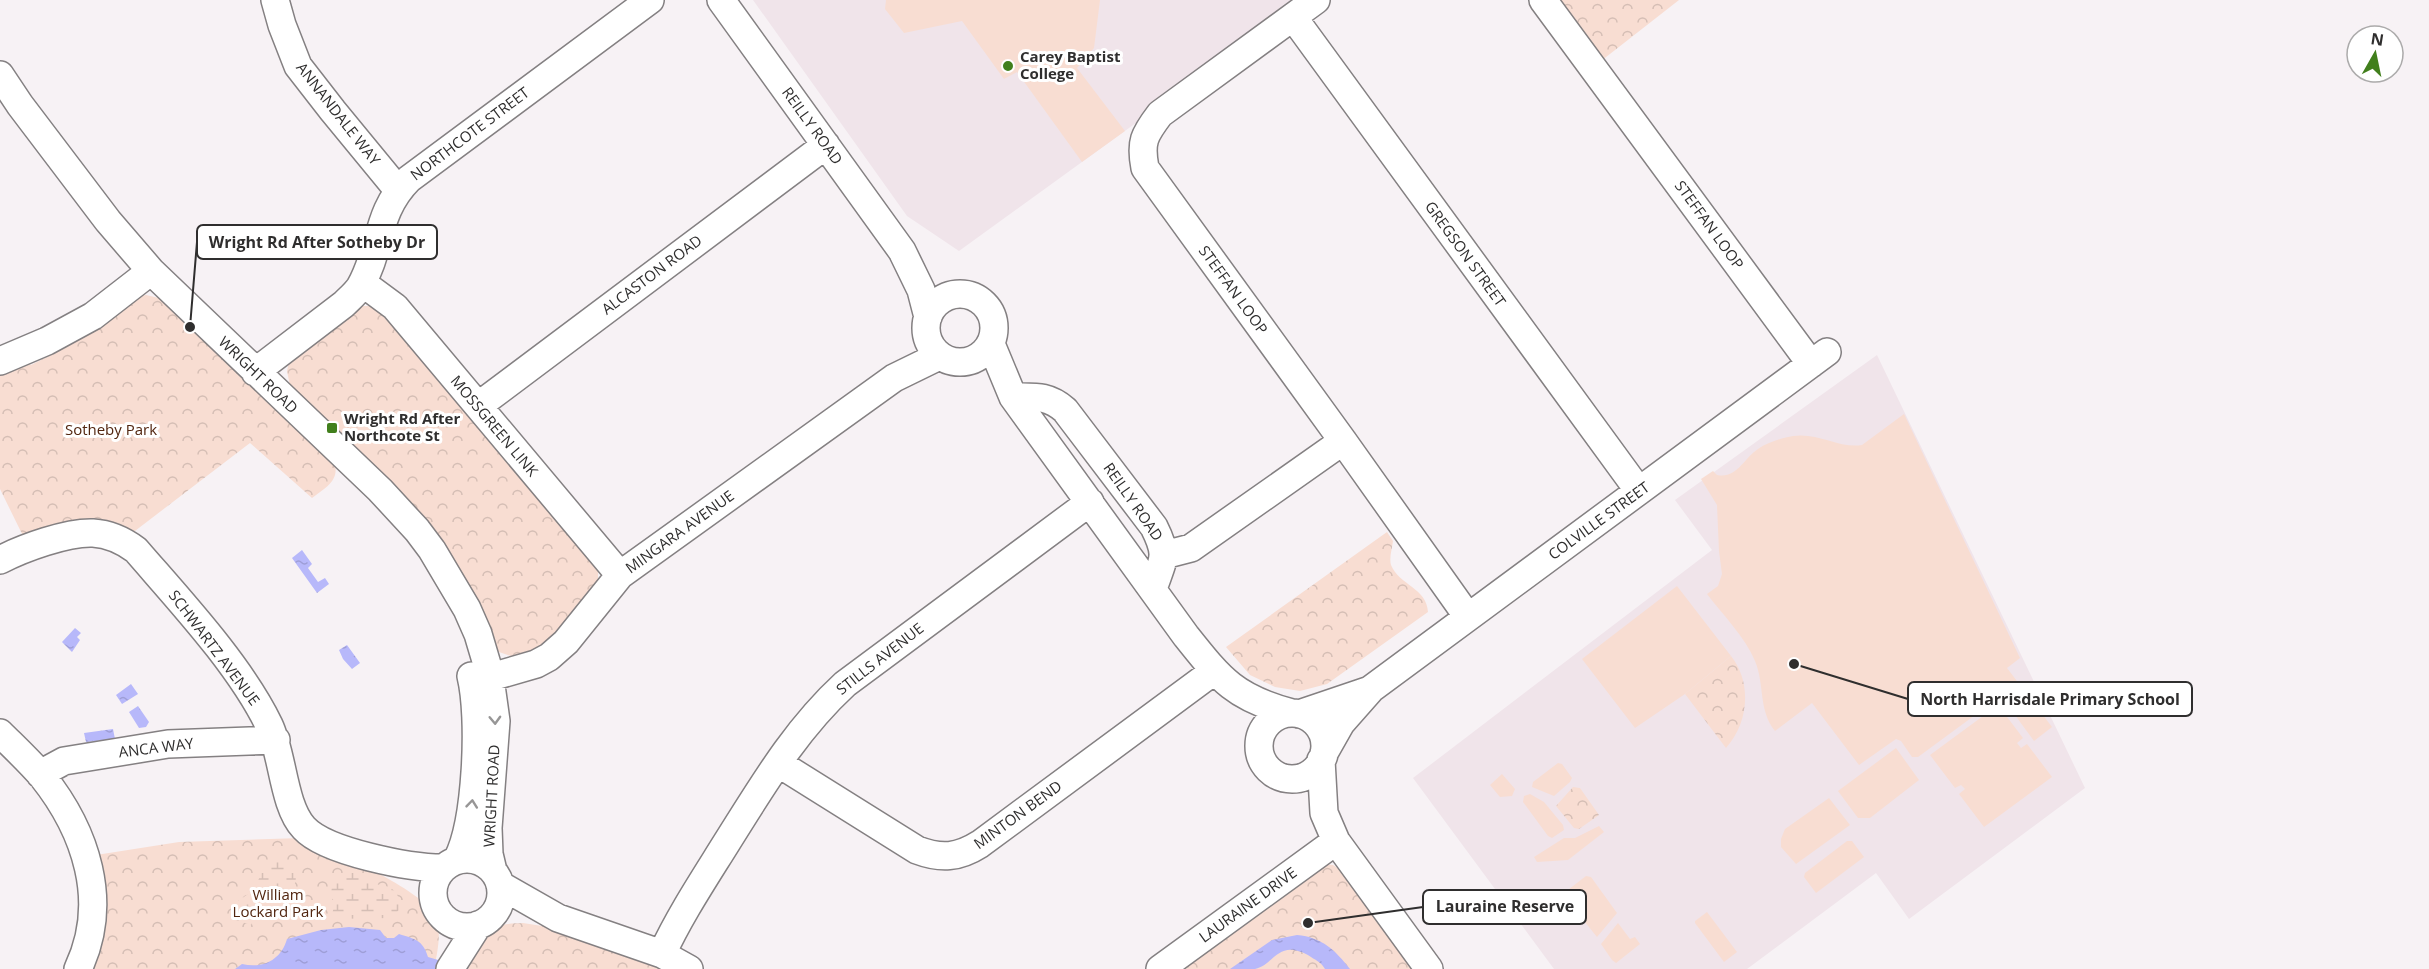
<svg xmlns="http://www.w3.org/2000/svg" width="2429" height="969" viewBox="0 0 2429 969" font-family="'Open Sans',sans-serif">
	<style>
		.built { fill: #f0e4ea }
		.green { fill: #f8ddd2 }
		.forest { fill: url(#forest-crowns) }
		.wetland { fill: url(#wetland-marsh) }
		.water { fill: url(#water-ripples) }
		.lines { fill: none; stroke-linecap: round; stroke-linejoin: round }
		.minor-casing { stroke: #848082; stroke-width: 30 }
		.minor { stroke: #fff; stroke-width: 27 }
		.oneway { stroke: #979696 }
		.poi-dot { fill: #417f1c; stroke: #fff; stroke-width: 2 }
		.labels { text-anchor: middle; stroke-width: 6; stroke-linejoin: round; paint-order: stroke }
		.poi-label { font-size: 15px; font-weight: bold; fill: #2f2e2e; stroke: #fff; text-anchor: start }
		.street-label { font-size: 15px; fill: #2f2e2e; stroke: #fff }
		.park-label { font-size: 15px; fill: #51250f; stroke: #fff }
		.leader { fill: none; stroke: #2f2e2e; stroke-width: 2 }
		.callout-dot { fill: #2f2e2e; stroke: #fff; stroke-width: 2 }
		.callout { fill: #fff; stroke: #2f2e2e; stroke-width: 2 }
		.callout-label { font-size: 16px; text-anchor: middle; font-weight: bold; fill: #2f2e2e }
	</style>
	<defs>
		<pattern id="forest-crowns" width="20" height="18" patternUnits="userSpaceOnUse" patternTransform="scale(1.5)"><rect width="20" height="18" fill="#f8ddd2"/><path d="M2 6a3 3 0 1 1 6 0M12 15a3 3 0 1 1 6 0" fill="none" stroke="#d5beb5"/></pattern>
		<pattern id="wetland-marsh" width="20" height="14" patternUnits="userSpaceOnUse" patternTransform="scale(1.5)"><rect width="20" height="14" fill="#f8ddd2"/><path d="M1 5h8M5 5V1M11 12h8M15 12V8" fill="none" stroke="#d5beb5"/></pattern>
		<pattern id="water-ripples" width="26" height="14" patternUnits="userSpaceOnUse" patternTransform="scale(1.5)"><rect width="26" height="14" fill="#b7b8fa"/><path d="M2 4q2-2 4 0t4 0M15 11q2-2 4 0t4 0" fill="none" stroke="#9e9ed7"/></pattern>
	</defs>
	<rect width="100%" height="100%" fill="#f7f2f5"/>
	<path class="built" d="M753,0h553l-347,251 -52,-35z
		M1877,355l208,433 -176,131 -33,-46 -129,96h-193l-141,-191 299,-228 -37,-50z"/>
	<path class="green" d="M886,0h214l-6,48 -17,20 48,63 -43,31 -65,-90 -13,7 -42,-58 -58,12 -19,-24z
		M1904,414l116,244 -13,10 45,59 -18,14 -33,-45 -83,61h-6l-11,-16 -5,-2 -37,26 -47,-62 -37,28c-17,-21 -10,-46 -20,-70 -10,-24 -32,-46 -48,-67l11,-8 4,-12 -3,-23 -2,-46 -16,-26 12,-8 4,4c20,4 27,-17 41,-26 10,-7 24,-11 35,-13 24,-4 48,13 69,9z
		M1677,586l54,70 -46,38 -50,34 -53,-69z
		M1998,705l25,33 -6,5 4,5 6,-4 25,33 -68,50 -25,-33 6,-5 -4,-4 -6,3 -25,-33z
		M1896,748l23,32 -49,38h-12l-20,-27z
		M1558,763l4,1 10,14 -2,4 -16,14 -22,-9 1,-5z
		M1502,774l13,15 -3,7 -12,1 -10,-12z
		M1530,794l14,8 19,23 1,5 -12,8 -4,-2 -25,-34 1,-6z
		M1829,798l21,27 -54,39 -15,-17v-8l4,-10z
		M1599,826l5,6 -36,28 -31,2 -3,-5 30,-19h11z
		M1847,841h5l12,16 -48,36 -12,-16 1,-4z
		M1586,876l5,1 26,36 -20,24 -33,-41v-3z
		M1707,912l30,40 -13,10 -29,-39v-2z
		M1618,923l12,16 5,-2 5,7 -24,19 -4,-3 -11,-16z"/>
	<path class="forest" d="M1555,0h124l-78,61z
		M146,295l17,4 172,166c4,17 -12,24 -23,33l-62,-55 -119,91 -106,6 -25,-51v-118l24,-10 7,4c15,-8 31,-15 46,-24 23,-15 40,-42 69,-46z
		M357,306h15l7,2 215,253 4,10v10l-34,50 -29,22 -18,5 -18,-6 -7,-7 -27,-65 -23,-37 -152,-157 -3,-15 3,-14z
		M1387,532l6,9c-1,8 -4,17 -2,24 8,20 36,23 37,47l-101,72 -27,7 -25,-4 -25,-12 -24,-28z
		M1731,656c21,26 18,67 -5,92l-41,-54z
		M1573,787l7,1 19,27 -20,14 -5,-1 -18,-22z
		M301,838c31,14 121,49 135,80 6,15 1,36 -2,51h-348l10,-114 83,-13z
		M1320,864l13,1 14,9 69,95h-245z
		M523,923l38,6 106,40h-204c18,-34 17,-45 60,-46z"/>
	<path class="wetland" d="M274,861c27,5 28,23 8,39 -7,6 -18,6 -26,11l-5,14 -21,-7 2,-13 22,-15 10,-23z
		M353,869c5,4 10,9 15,12 16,8 26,0 33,23l-3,7 -8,7 -59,1 4,-17 -5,-6 2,-10 13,-16z"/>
	<path class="water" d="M302,550l10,14 -4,4 10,14 7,-4 4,6 -12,9 -25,-35z
		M75,628l6,5 -4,4 3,3 -8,12 -10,-10z
		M347,645l13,18 -8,6 -9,-10 -4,-9z
		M131,684l7,10 -16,10 -6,-9z
		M138,706l11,16 -3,5 -7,1 -10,-16z
		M113,729l2,10 -29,3 -2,-9z
		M349,927l31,3 6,8h8l5,-4c16,5 24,6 29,23l41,12h-234l7,-5c21,5 39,-4 45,-25l34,-9z
		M1297,935c25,2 39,16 53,34h-25c-4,-7 -8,-8 -14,-12 -33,-20 -36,8 -56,12 -8,0 -17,0 -25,0l42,-29z"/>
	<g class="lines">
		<defs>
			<path id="minor" d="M275,0l7,25 16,41 35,45 65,79
				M721,0l181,251 19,39 7,27
				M1316,0l-156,114c-16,21 -20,28 -15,54l198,273 125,176
				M1543,0l268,364
				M1293,17l346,474
				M0,75l20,30 88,116 43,50 229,219 37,40 15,20 35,59 11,25 11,37 7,50 -8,107 1,26 4,17
				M361,285l11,5 23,17 225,268
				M926 328a34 34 0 1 1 68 0a34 34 0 1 1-68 0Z
				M991,344l22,53 173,239c35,44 49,62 106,77
				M0,361l47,-20 46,-25 58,-45
				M255,372l89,-68c6,-6 12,-11 16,-17 22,-38 15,-74 49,-108l241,-179
				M1013,397c22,0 35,-2 52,13l89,117c15,30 9,32 -1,62
				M478,406l348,-261
				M1164,555l27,-7 152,-107
				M0,560c23,-12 67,-28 93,-27 16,1 31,8 43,17 44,51 104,115 133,175 14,29 14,81 35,103 22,24 106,40 139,40
				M474,682l62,-18 13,-7 17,-15 54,-67 274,-197 45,-22
				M1259 746a33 33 0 1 1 66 0a33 33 0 1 1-66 0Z
				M1299,714l68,-23
				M0,733c14,14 29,28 42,43 44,55 68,126 36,193
				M1324,753l17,-30 30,-34 456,-337
				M1321,760l3,53 12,28 93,128
				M778,763l139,87c24,9 41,8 63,-6l234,-173
				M40,774l24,-13 104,-17 108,-4
				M433 893a34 34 0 1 1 68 0a34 34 0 1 1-68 0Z
				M457,860c20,-38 24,-143 14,-184
				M500,885l58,33 104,36 27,15
				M662,954c18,-39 42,-75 65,-112 36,-57 68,-112 118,-158l245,-182
				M450,969l28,-44
				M1160,969l176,-128"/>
		</defs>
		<use href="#minor" class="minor-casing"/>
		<use href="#minor" class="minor"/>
	</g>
	<defs><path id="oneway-chevron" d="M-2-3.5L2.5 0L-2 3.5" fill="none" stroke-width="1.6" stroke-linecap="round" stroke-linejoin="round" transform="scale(1.5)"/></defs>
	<g class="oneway">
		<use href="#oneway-chevron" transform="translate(495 720) rotate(88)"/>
		<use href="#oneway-chevron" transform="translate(472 804) rotate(-84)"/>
	</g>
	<g class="poi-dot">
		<circle cx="1008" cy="66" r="6"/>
		<rect x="326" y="422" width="12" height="12" rx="3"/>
	</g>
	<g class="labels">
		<g class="poi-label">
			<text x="1020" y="62">Carey Baptist<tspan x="1020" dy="17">College</tspan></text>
			<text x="344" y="424">Wright Rd After<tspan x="344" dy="17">Northcote St</tspan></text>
		</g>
		<g class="street-label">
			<text transform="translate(338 114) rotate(52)" y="5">ANNANDALE WAY</text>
			<text transform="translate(812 126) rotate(54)" y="5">REILLY ROAD</text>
			<text transform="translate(470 134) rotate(-37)" y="5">NORTHCOTE STREET</text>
			<text transform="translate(1709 225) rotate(54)" y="5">STEFFAN LOOP</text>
			<text transform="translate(1465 254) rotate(54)" y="5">GREGSON STREET</text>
			<text transform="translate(652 275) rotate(-37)" y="5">ALCASTON ROAD</text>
			<text transform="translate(1233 290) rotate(54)" y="5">STEFFAN LOOP</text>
			<text transform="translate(258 375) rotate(44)" y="5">WRIGHT ROAD</text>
			<text transform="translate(494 426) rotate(50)" y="5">MOSSGREEN LINK</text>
			<text transform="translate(1133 502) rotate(55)" y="5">REILLY ROAD</text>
			<text transform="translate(1599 521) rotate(-36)" y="5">COLVILLE STREET</text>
			<text transform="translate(680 532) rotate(-36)" y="5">MINGARA AVENUE</text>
			<text transform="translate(214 648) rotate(53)" y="5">SCHWARTZ AVENUE</text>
			<text transform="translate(880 659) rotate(-38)" y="5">STILLS AVENUE</text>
			<text transform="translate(156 748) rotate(-7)" y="5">ANCA WAY</text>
			<text transform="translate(492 796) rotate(-87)" y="5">WRIGHT ROAD</text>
			<text transform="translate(1018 815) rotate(-36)" y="5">MINTON BEND</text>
			<text transform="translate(1248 905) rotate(-36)" y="5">LAURAINE DRIVE</text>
		</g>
		<g class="park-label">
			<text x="111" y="435">Sotheby Park</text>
			<text x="278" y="900">William<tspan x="278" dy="17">Lockard Park</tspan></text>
		</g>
	</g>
	<path class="leader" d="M190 327L197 242M1794 664L1908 699M1308 923L1423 907"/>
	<g class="callout-dot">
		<circle cx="190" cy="327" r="6"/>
		<circle cx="1794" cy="664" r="6"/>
		<circle cx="1308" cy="923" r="6"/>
	</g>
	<g class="callout">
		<rect x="197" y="225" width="240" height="34" rx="6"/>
		<rect x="1908" y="682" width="284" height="34" rx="6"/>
		<rect x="1423" y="890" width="163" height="34" rx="6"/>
	</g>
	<g class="callout-label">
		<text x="317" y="248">Wright Rd After Sotheby Dr</text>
		<text x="2050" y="705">North Harrisdale Primary School</text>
		<text x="1505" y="912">Lauraine Reserve</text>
	</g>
	<g transform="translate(2375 54) rotate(9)"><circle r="28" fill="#ffffff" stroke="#acabab" stroke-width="1.5"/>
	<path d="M0-4.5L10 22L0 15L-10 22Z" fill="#417f1c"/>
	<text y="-9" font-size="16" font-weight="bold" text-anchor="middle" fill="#2f2e2e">N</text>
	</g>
</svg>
